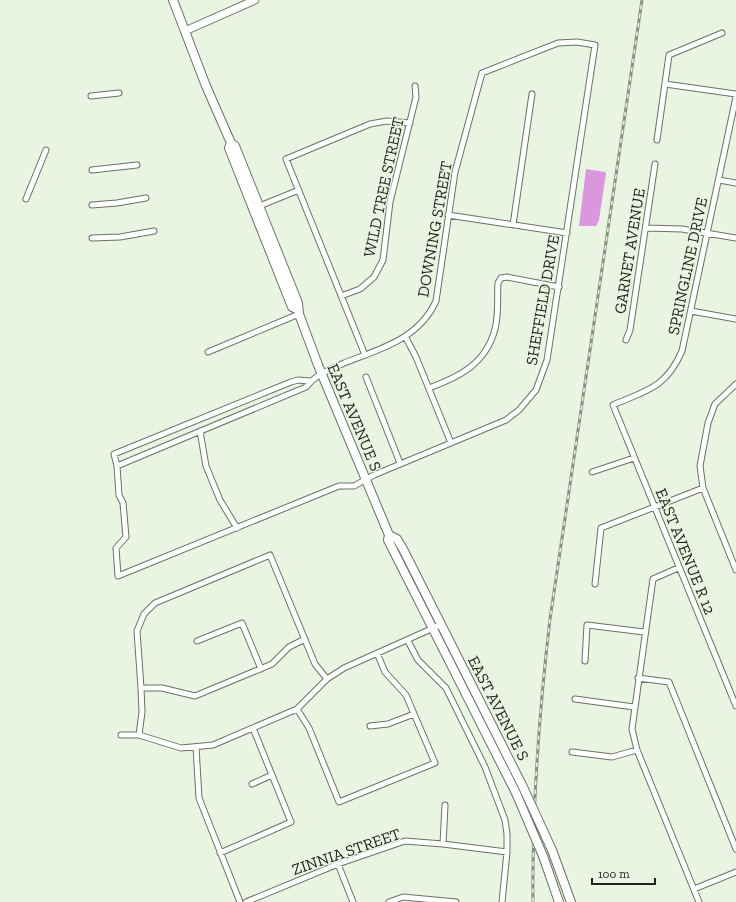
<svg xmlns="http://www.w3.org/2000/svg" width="736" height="902" viewBox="0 0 736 902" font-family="'Zilla Slab',serif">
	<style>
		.water { fill: #db97dd }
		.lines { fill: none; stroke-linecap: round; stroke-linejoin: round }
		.minor-casing { stroke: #697263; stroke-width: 7 }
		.secondary-casing { stroke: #697263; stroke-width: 9 }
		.primary-casing { stroke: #697263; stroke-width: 10 }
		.minor { stroke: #fff; stroke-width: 5 }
		.secondary { stroke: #fff; stroke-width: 7 }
		.primary { stroke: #fff; stroke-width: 8 }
		.rail-casing { stroke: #888f84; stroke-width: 3 }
		.rail { stroke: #eaf4e3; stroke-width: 1.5; stroke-dasharray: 4.5; stroke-linecap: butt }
		.primary-bridge-casing { stroke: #697263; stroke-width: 10; stroke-linecap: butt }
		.primary-bridge { stroke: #fff; stroke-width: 8 }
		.labels { text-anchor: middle; stroke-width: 3; stroke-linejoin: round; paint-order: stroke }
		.street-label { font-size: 16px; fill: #1e221c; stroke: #eaf4e3 }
	</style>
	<rect width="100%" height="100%" fill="#eaf4e3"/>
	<path class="water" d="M586,169l19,3 1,1 -7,47 -3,6h-17z"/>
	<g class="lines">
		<defs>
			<path id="minor" d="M577,42l18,3 -48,315 -11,30 -17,20 -13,10 -132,55 -20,11h-15l-221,90 -2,-28 10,-11 -3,-34 -4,-8 -2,-29 189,-79c10,-13 23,-17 38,-24 36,-14 75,-24 92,-62l19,-129 27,-99 76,-30z
				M665,84l71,10
				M91,96l28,-3
				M736,97l-54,254c-16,37 -35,39 -69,54l123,301
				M657,140l12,-85 53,-22
				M92,170l45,-5
				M719,180l17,3
				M26,199l20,-49
				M92,205l25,-2 29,-5
				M257,207l42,-17
				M448,215l119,18
				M513,225l19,-131
				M646,228l36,1 54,9
				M92,238l28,-1 34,-6
				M341,296l19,-7 14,-12 9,-17 7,-58 26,-105 -1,-11
				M691,311l45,8
				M406,338l10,19 35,86
				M626,340l4,-10 25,-166
				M208,352l91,-38
				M365,355l-79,-196 84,-35 17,-3 23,2
				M366,377l34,86
				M736,384l-21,20 -7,19 -8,43 3,22 33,82
				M429,388c30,-11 57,-24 66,-59 4,-14 2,-32 3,-46l3,-5 6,-1 52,10
				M200,431l6,35 14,34 17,28
				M117,466l-3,-12 177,-72 7,-2 12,1
				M592,472l42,-14
				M678,568l-25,11 -21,150 5,21 62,152
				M595,584l6,-56 102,-40
				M197,641l45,-18 19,46
				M408,641l10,19 28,28 39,79 20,53 2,14v18l-5,50
				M585,661l2,-36 57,7
				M638,678l31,4 67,167
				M141,688h21l33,8 77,-32 17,-17 16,-8
				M575,699l59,8
				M297,709l12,19 30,74 96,-39 -29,-68 -21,-23 -8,-19
				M370,726l18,-2 26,-10
				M121,735h18l42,13 32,-3 84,-36 30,-30 17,-11 96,-43
				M139,735l3,-23 -1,-24 -4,-57 7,-17 11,-11 115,-48 45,109 12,15
				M196,747l3,51 41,104
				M572,752l40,5 25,-7
				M252,784l20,-9
				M443,844l2,-39
				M220,853l71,-31 -38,-94
				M338,864l15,38
				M694,889l42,-17
				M246,902l92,-38 67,-23 38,3 64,8
				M389,902l14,-5 53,5"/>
			<path id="secondary" d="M185,31l70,-31"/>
			<path id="primary" d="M173,0l33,86 25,57 4,3 63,157 1,11 19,51 71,170 8,4 6,10 120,238
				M231,143l-2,5 63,159 5,2
				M389,535l-1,5 128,253
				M552,850l19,52
				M543,856l16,46"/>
		</defs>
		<use href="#minor" class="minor-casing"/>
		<use href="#secondary" class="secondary-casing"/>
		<use href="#primary" class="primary-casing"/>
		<use href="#minor" class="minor"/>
		<use href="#secondary" class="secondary"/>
		<use href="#primary" class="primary"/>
		<defs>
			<path id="rail" d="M533,902c-1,-95 6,-189 17,-283l92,-619"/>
		</defs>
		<use href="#rail" class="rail-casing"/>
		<use href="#rail" class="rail"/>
		<defs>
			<path id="primary-bridge" d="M523,787l29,63
				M516,793l27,63"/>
		</defs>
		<use href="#primary-bridge" class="primary-bridge-casing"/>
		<use href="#primary-bridge" class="primary-bridge"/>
	</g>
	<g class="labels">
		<g class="street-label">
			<text transform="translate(383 187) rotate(-78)" y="6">WILD TREE STREET</text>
			<text transform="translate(434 229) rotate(-80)" y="6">DOWNING STREET</text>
			<text transform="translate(629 251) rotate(-81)" y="6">GARNET AVENUE</text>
			<text transform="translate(687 266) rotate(-78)" y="6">SPRINGLINE DRIVE</text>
			<text transform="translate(542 300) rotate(-80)" y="6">SHEFFIELD DRIVE</text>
			<text transform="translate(355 417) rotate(67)" y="6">EAST AVENUE S</text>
			<text transform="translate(686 551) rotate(68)" y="6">EAST AVENUE R 12</text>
			<text transform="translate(499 708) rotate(63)" y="6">EAST AVENUE S</text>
			<text transform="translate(346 851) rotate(-19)" y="6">ZINNIA STREET</text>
		</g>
	</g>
	<path d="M592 878v6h63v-6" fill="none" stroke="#1e221c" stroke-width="2"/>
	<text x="598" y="878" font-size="12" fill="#1e221c" stroke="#eaf4e3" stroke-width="3" paint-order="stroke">100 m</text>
</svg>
